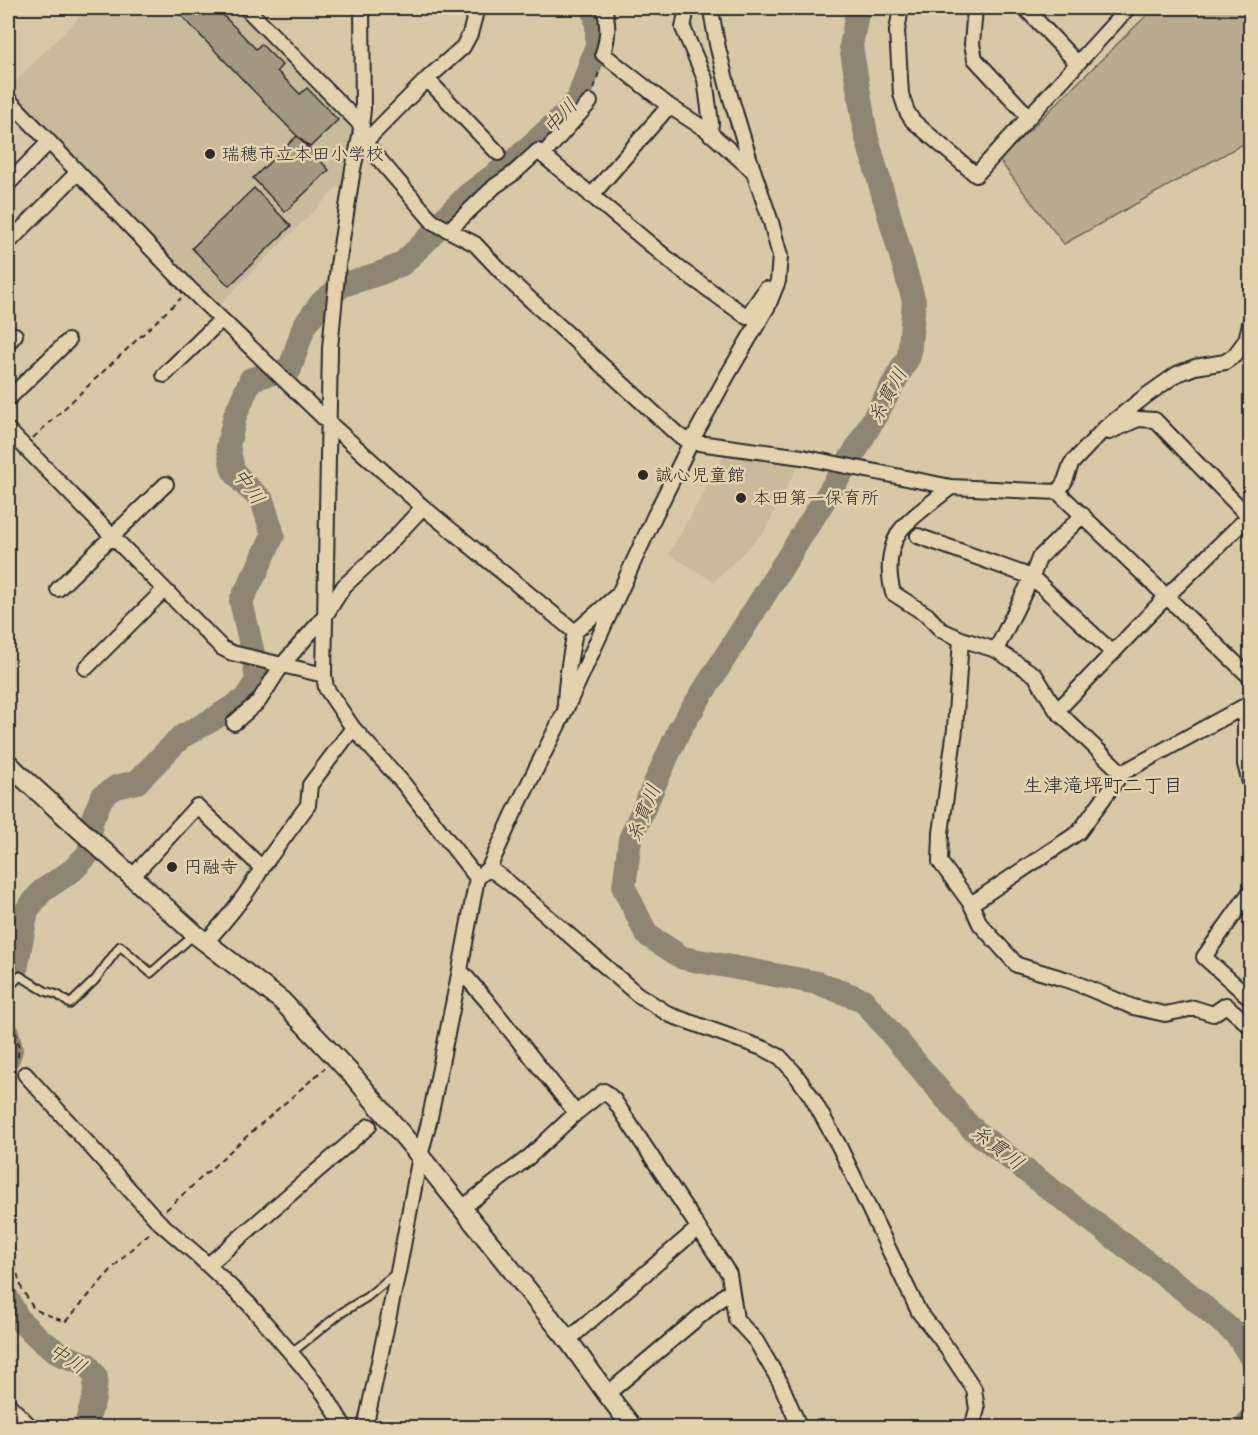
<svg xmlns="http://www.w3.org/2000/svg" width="1258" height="1435" viewBox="0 0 1258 1435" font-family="'Gochi Hand','Klee One',sans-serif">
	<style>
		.built { fill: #c9ba9c }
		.green { fill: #b9ab90; stroke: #726b5e; stroke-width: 1.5 }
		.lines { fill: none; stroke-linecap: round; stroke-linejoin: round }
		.river { stroke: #8e8572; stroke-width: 24 }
		.building { fill: #a39881; stroke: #2b2b2b; stroke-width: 1.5 }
		.lane-casing { stroke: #2b2b2b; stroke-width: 11 }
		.street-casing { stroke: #2b2b2b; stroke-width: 18 }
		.secondary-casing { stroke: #2b2b2b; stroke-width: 22 }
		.path { stroke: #2b2b2b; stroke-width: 2; stroke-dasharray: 6 4.5; stroke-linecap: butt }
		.lane { stroke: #e4d2af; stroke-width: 7 }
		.street { stroke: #e4d2af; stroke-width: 14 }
		.secondary { stroke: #e4d2af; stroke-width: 18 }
		.poi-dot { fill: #2b2b2b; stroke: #e4d2af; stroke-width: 2 }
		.labels { text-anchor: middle; stroke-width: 5; stroke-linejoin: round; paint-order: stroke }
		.poi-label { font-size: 18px; fill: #2b2b2b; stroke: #e4d2af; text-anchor: start }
		.water-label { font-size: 20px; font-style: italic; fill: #44423d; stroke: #e4d2af }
		.neighbourhood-label { font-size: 20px; fill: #2b2b2b; stroke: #e4d2af }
	</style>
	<rect width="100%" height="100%" fill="#d9c8a7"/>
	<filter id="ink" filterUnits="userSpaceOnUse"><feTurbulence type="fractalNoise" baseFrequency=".0167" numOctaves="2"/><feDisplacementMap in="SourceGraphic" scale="12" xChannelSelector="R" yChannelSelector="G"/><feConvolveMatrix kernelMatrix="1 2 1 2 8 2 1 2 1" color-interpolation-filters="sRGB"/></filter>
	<g filter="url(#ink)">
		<path class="built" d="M89,8h149l118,119 -12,54 -125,124 -211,-214v-3z
			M726,453l73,11 -35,68 -50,50 -45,-28z"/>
		<path class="green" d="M1154,8h96v132l-186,104 -65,-84z"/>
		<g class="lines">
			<path class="river" d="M858,8l-7,38 15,89 48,166 -5,55 -52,92 -178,282 -49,109 -6,49 23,47 36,23 135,25 45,17 107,127 55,43 164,124 49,42 12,20
				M8,977l8,-8 11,-59 15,-19 31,-21 17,-18 1,-30 11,-25 14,-10 21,-5 44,-45 31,-17 33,-21 12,-18 -4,-27 -12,-53 16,-31 16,-35 -11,-35 -17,-15 -12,-15 -5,-24 7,-30 16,-37 39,-10 14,-43 18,-24 21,-17 38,-12 21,-9 27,-26 15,-19 25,-25 47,-35 45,-41 17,-18 19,-55v-22l-4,-15
				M8,1035l3,15 -3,8
				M8,1299l11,21 24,22 19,13 25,9 9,13 -2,21 -9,30
				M1246,1428l4,-9"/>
		</g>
		<path class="building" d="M174,8h42l40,41 5,-5 21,21 -5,6 23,23 7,-6 31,32 -28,27 -13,-11z
			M297,136l32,34 -44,42 -32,-34z
			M254,188l37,38 -62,60 -37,-38z"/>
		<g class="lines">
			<defs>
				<path id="lane" d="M8,988l12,-12 25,15 13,4 12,9 25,-24 25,-34 31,27 44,-39
					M291,1353l50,-40 26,-16 29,-24"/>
				<path id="street" d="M246,8l116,118
					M362,8l1,101 -3,28 -7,32 -15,96 -8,83 -6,327 2,13 27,40 50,55 74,95
					M604,8c5,16 4,29 -1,46l66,52 39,25 44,39
					M687,8l-4,20 22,51 6,44 -1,11
					M901,8l-4,23 4,63 6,18 6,9 63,54 152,-167
					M975,8l-3,36 3,15 54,58
					M1025,8l52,55
					M427,79l71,74
					M8,99l182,190 138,133 95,85 152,125 40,-35
					M360,137l73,85 42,22 35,37 168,154 13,7 111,15 149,30 107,5 192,185
					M365,142l62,-63 36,-32 7,-13 7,-26
					M543,155l47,-53
					M8,184l41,-42
					M591,196l78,-90
					M449,230l46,-44 19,-13 24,-22 142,118 67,48 19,-28 7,3
					M8,243l70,-71
					M8,343l7,-8
					M164,375l57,-55
					M8,399l60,-58
					M8,430l214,218 10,5 92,22
					M1109,432l29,-13 17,1 95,98
					M951,487c-13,11 -46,34 -53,47 -10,18 -10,40 -5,59l34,22 14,15 20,9 -6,90 -14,104 -1,29 31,42 9,20 37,41 54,16 62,26 32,7 29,-6 19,6 13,-9
					M1058,492l7,-11 6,-17 34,-36 42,-33 30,-21 18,-7 30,-5 10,-7 11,-15 4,-16
					M918,536l114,41 81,76
					M58,589l108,-105
					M961,639l35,11 36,-73 7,-19 44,-43
					M996,650l39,25 22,36
					M86,668l78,-78
					M565,704c1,-25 5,-48 10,-72
					M1245,706v58l5,19
					M234,723l25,-22 23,-36 43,-49 19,-30 41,-38 38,-41
					M1122,773l-65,-62 110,-115 83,-81
					M489,868l19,14 129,112 33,21 95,34 15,8 13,14 18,25 28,50 80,166 21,26 34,51 3,20 -5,19
					M132,877l65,-71 65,62
					M1250,892l-46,65 46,41
					M971,904l108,-72 43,-59 123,-67 5,-5
					M206,942c21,-23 42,-48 57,-76l45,-61 2,-20 43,-57
					M460,970l27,31 89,112 28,-22 10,9 115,174 7,45 20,22 24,41 16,37 2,9
					M1226,1005l24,21
					M25,1074l133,147 38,33 53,50 53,62 23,29 20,33
					M462,1208l67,-51 47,-44
					M208,1265l161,-139
					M568,1340l130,-112
					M607,1394l124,-104
					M8,1404l24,24
					M365,1428l33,-156 22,-116 9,-34 31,-152 17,-92 12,-10 25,-55 51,-102 90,-196 36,-73 36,-66 41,-70 10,-25 2,-25 -9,-34 -20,-58 -22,-72 -12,-48 -5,-28 1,-8"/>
				<path id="secondary" d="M8,763l13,13 174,158 87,67 73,77 65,78 148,184 39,54 26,34"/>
			</defs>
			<use href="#lane" class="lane-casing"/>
			<use href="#street" class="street-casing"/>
			<use href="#secondary" class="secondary-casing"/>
			<path class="path" d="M594,89l6,-21
				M33,438l148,-140
				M8,463l6,-6
				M8,1023c13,12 10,23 10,39
				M166,1210l72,-66 87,-76
				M8,1212l6,40 -1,8 9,29 12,20 31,13c28,-30 54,-65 87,-91
				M8,1253l6,-1"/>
			<use href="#lane" class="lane"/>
			<use href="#street" class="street"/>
			<use href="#secondary" class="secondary"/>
		</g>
	</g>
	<g class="poi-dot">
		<circle cx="210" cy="154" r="6"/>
		<circle cx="643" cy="475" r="6"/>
		<circle cx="741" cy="498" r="6"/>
		<circle cx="172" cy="867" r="6"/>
	</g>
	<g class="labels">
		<g class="poi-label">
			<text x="222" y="160">瑞穂市立本田小学校</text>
			<text x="655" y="481">誠心児童館</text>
			<text x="753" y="504">本田第一保育所</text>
			<text x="184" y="873">円融寺</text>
		</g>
		<g class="water-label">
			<text transform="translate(560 116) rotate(-47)" y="7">中川</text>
			<text transform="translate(887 395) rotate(-61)" y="7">糸貫川</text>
			<text transform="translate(249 486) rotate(55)" y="7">中川</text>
			<text transform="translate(643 813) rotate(-68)" y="7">糸貫川</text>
			<text transform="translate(998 1147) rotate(38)" y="7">糸貫川</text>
			<text transform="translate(68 1358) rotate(32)" y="7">中川</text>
		</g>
		<g class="neighbourhood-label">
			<text x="1103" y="792">生津滝坪町二丁目</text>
		</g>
	</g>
	<rect width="1258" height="1435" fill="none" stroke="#e4d2af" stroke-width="30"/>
	<rect x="15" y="15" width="1228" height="1405" fill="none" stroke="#2b2b2b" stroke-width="2" filter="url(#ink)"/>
</svg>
